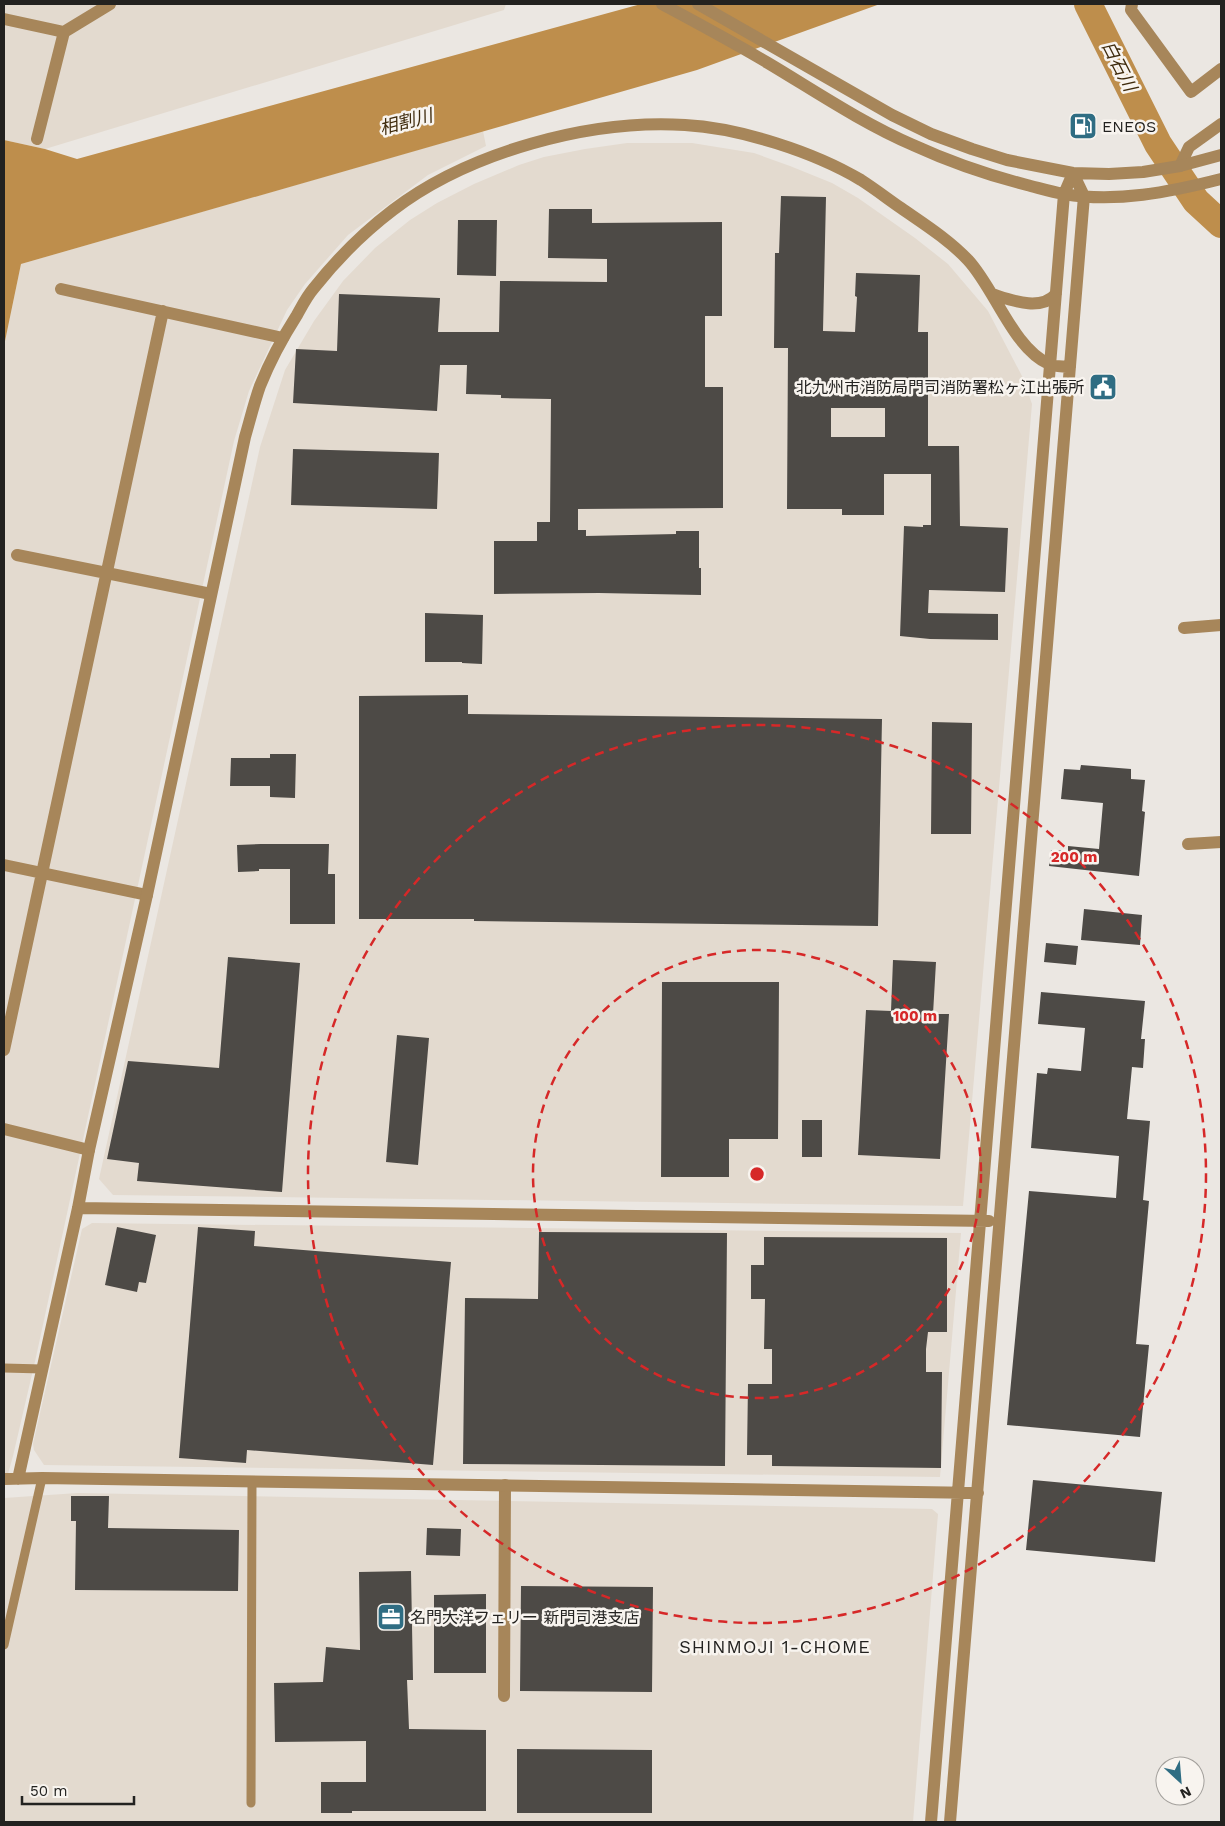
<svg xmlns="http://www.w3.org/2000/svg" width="1225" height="1826" viewBox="0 0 1225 1826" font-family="'Work Sans','Noto Sans JP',sans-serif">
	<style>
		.built { fill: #e3dacf }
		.water { fill: #be8e4c }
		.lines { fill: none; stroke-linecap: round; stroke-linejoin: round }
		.river { stroke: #be8e4c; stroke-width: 28 }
		.building { fill: #4d4a46; fill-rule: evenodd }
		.service { stroke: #a7865a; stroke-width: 9 }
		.minor { stroke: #a7865a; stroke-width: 12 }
		.tertiary { stroke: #a7865a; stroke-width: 12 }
		.ring { fill: none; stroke: #d62828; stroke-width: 2.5; stroke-dasharray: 9 6 }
		.labels { text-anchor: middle; stroke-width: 5; stroke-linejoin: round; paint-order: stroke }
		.poi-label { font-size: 16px; fill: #232220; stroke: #f8f4ef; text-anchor: start }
		.water-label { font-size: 18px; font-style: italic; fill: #3f2b0d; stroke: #f8f4ef }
		.neighbourhood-label { font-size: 18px; letter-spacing: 1px; fill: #232220; stroke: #f8f4ef }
		.centre { fill: #d62828; stroke: #f8f4ef; stroke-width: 2.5 }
		.ring-label { font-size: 15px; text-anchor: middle; font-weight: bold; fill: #d62828; stroke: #f8f4ef; stroke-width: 5; stroke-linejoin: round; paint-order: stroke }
	</style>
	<rect width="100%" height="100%" fill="#ebe7e2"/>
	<path class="built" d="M4,4h502l-2,6 -459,139 -41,-9z
		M483,131l3,15 -58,29 -80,60 -43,49 -18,26 -38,81 -15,50 -198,916 -23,99 -9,32v-1142l17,-82z
		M627,143h65l62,10 36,13 42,17 26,15 57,40 33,26 40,47 35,67 9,26 -69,802 -850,-11 -14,-16 161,-732 25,-77 29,-49 29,-40 32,-33 35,-28 27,-17 37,-19 45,-19 25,-8 41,-8z
		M92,1223l869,10 -21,244 -896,-12 -10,-15 -1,-6 49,-215z
		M78,1493l854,16 6,5 -25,308h-909v-324z"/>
	<path class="water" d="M641,4h239l-183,66 -676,194 -17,82v-206l41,9 32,10z"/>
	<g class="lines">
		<path class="river" d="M1088,4l70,140 38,57 25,23"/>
	</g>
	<path class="building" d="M781,196l45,1 -3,134 32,1 2,-35 -2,-1 1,-23 64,2 -2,57h10v114h31l1,80 48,2 -3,64 -76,-2 -1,23 70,1v26l-68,-1 -30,-3 4,-110 19,1v-2h8v-51h-47v41h-42v-6h-55l1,-161h-14l1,-95h4zM831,408h54v29h-54z
		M549,209h43v14l130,-1v94h-17v71h18v121l-145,1v21h8v6l90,-2v-3h23v37h2v27l-102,-2 -105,1v-53h43v-19h13l1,-123 -50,-1v-3l-35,-1 1,-29h-27l-3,46 -144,-8 3,-54 41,2 2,-57 101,4 -2,34h61l1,-51 107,1v-23l-59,-1z
		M458,220h39l-1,56 -39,-1z
		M293,449l146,4 -2,56 -146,-4z
		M425,613l58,2 -1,49 -20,-1v-1h-37z
		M468,695v19l414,5 -4,207 -404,-5v-2h-115v-223z
		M932,722l40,1 -1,111h-40z
		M270,754h26l-1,44 -25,-1v-11h-40l1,-28h39z
		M1081,765l50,4v10l14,1 -3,31 3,1 -6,64 -90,-10 2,-16 17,1v-5l31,3 4,-46 -42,-4 3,-30 16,1z
		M261,844h68l-1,30h7v50h-45v-55h-31v2l-21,1 -1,-27z
		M1084,909l58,6 -2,30 -59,-5z
		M1046,943l32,3 -2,19 -32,-3z
		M228,957l72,6 -18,229 -145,-11 2,-18 -32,-4 21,-98 91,7z
		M893,960l43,2 -3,52h16l-9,145 -82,-4 8,-145 25,1z
		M662,982h117l-1,157h-49v38h-68z
		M1041,992l104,9 -4,38h4l-2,29 -11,-1 -5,52 23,2 -7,79 6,1 -13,143 13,1 -9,92 -133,-12 22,-234 87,7 3,-42 -88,-8 6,-75 10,1 1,-6 33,3 4,-43 -47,-4z
		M397,1035l32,3 -11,127 -32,-3z
		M802,1120h20v37h-20z
		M117,1227l39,8 -10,48 -7,-1 -2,10 -32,-7z
		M198,1227l57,4 -1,15 197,16 -18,203 -186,-15 -1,13 -67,-5z
		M539,1232l188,1 -2,233 -262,-2 2,-166 73,1z
		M764,1237l183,1v94h-19l-2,17v23h16l-1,96 -169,-2v-11h-25l1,-71h24v-35h-8l1,-50h-14v-34h13z
		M1033,1480l129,12 -7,70 -129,-12z
		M71,1496h38l-1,32 131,2 -1,61 -163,-1 1,-69h-5z
		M427,1528l34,1 -1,27 -34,-1z
		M411,1571l2,109h-6l2,49 77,1v81h-134v2h-31v-31h45v-41l-91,1 -1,-59 49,-1 3,-35 34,3 -1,-78z
		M521,1586l132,1 -1,105 -132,-1z
		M486,1594v79h-52v-78z
		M517,1749l135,1v63h-135z"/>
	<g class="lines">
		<path class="service" d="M4,1368l38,1
			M4,1645l38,-167
			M251,1803l1,-321"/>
		<path class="minor" d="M1132,4l-1,6 60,82 30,-23
			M4,19l60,13 46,-28
			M37,139l27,-107
			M1180,166l9,-19 32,-23
			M61,289l222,49
			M17,555l194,39
			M1184,628l37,-3
			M1188,844l33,-2
			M4,865l143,30
			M4,1050l159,-739
			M4,1129l85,21
			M504,1696l1,-211"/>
		<path class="tertiary" d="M662,4c35,19 71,38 106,59 47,28 94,60 145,82 37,17 75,30 114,40 12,3 25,7 37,9 52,9 106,-2 157,-15
			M698,4l194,111 39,19 41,15 35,11 66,13 36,1 34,-2 37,-6 41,-11
			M992,294c19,6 48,18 64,0
			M78,1208l911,13
			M4,1479l38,-1 936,15
			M18,1479l60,-271 11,-58 58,-255 98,-458c5,-17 9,-34 15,-51 10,-25 23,-49 37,-71 5,-9 10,-19 17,-27 23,-29 50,-56 79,-78 76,-58 197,-91 292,-85 55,3 129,27 176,55 14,9 27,19 40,28 23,16 47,31 67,52 27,29 45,88 81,104 6,3 14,2 21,3
			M931,1822l133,-1628 9,-21
			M950,1822l134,-1626 -11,-23"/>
	</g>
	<g class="ring">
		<circle cx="757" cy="1174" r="224"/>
		<circle cx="757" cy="1174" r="449"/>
	</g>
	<defs>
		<symbol id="fuel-square" viewBox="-11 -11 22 22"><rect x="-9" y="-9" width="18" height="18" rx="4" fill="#2f6d83" stroke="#f8f4ef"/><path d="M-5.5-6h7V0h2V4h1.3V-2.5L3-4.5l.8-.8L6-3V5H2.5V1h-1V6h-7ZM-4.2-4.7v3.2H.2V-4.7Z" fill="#fff"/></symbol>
		<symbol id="civic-square" viewBox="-11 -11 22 22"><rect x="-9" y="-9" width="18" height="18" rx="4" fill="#2f6d83" stroke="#f8f4ef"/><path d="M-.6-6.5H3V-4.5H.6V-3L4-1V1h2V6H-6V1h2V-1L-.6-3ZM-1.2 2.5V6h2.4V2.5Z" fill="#fff"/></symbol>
		<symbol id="office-square" viewBox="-11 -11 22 22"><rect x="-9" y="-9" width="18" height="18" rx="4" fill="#2f6d83" stroke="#f8f4ef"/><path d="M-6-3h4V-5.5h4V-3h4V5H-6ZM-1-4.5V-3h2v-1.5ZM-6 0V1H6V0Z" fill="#fff"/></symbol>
	</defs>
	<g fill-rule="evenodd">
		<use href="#fuel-square" x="1067" y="110" width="32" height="32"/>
		<use href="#civic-square" x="1087" y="371" width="32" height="32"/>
		<use href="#office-square" x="375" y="1601" width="32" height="32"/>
	</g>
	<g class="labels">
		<g class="poi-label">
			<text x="1102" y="132">ENEOS</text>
			<text x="1084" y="393" text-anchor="end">北九州市消防局門司消防署松ヶ江出張所</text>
			<text x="410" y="1623">名門大洋フェリー 新門司港支店</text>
		</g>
		<g class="water-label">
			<text transform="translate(1119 66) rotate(63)" y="6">白石川</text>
			<text transform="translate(406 122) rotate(-15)" y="6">相割川</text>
		</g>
		<g class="neighbourhood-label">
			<text x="775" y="1653">SHINMOJI 1-CHOME</text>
		</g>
	</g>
	<circle cx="757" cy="1174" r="8" class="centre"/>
	<g class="ring-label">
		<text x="1074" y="862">200 m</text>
		<text x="915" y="1021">100 m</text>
	</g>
	<rect width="1225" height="1826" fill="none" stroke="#232220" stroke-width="10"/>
	<g transform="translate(1180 1781) rotate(154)"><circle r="24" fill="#f8f4ef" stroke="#a3a09c"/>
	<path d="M0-4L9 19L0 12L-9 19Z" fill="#2f6d83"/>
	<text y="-8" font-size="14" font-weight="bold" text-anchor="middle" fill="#232220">N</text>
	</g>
	<path d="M22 1796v8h112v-8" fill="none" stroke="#232220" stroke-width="2.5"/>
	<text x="30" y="1796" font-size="15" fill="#232220" stroke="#f8f4ef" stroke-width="4" paint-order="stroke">50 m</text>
</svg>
